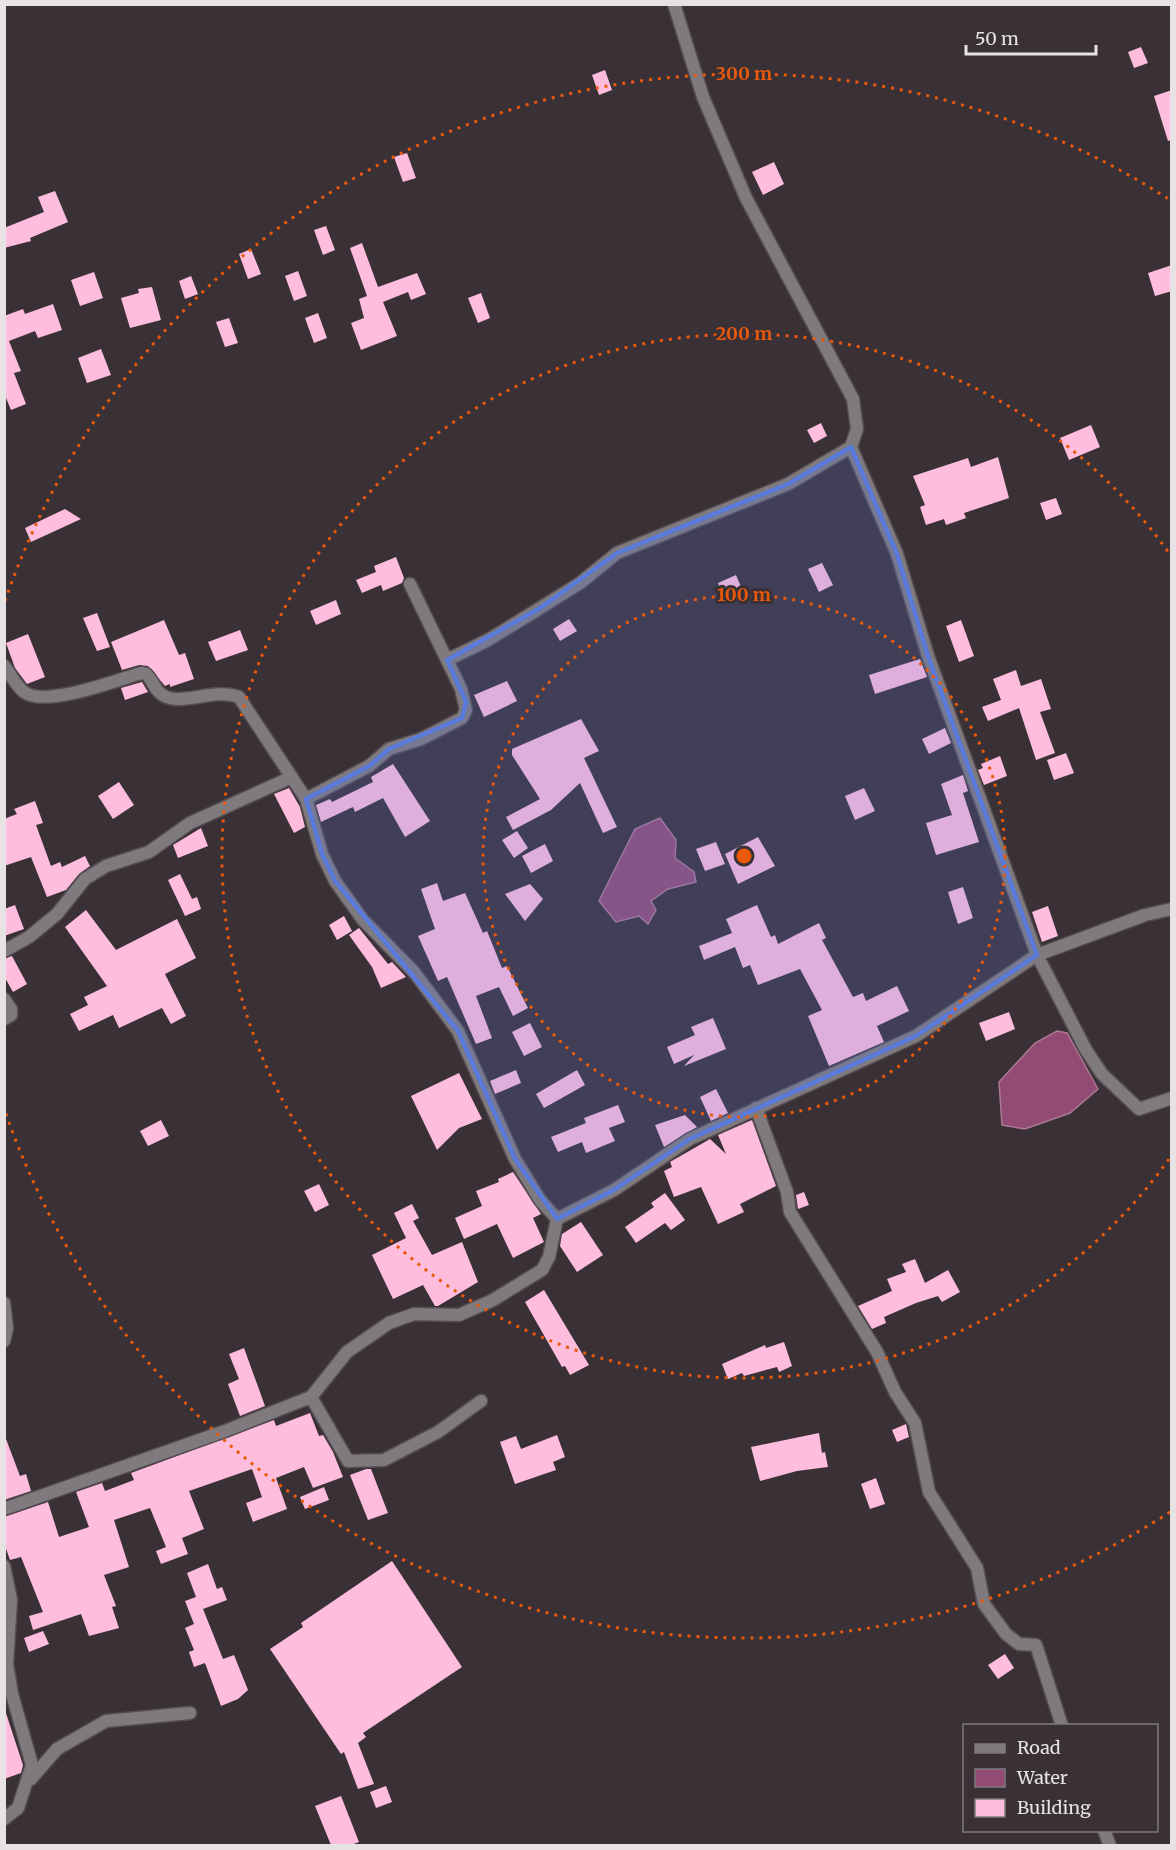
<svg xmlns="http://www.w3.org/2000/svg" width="1176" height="1850" viewBox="0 0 1176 1850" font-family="Merriweather,serif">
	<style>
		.water { fill: #924b72; stroke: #ac7894; stroke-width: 1.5 }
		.building { fill: #ffbdde }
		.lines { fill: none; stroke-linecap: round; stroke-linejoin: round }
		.street-casing { stroke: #564d52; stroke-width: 15 }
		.street { stroke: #7f7a7d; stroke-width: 12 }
		.marked { fill: #5a7adc; fill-opacity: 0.2; stroke: #5a7adc; stroke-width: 4.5; stroke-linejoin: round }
		.ring { fill: none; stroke: #e8590c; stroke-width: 3; stroke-dasharray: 3 6 }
		.centre { fill: #e8590c; stroke: #3a3136; stroke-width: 3 }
		.ring-label { font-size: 18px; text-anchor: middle; font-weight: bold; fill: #e8590c; stroke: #3a3136; stroke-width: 6; stroke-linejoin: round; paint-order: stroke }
	</style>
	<rect width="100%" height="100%" fill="#3a3136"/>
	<path class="water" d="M660,818l16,22 -1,18 19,14 2,10 -28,7 -17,12 5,9 -8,14 -9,-8 -23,6 -17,-21 36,-72z
		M1057,1031l10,2 31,56 -28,24 -45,16 -23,-4 -3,-43 36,-39z"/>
	<path class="building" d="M1141,47l7,16 -14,5 -6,-16z
		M605,70l7,20 -13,5 -7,-20z
		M1172,90v50l-4,1 -14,-45z
		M407,153l9,25 -13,4 -9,-25z
		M774,162l10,22 -21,11 -11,-23z
		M55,191l13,31 -38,16 1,3 -27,7v-20l40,-16 -6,-15z
		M326,226l9,24 -12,5 -9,-25z
		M362,243l16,44 39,-14 9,21 -15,6 -3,-8 -25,10 14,34 -36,14 -10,-27 13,-5 -5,-19 8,-3 -17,-48z
		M251,249l10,25 -13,5 -9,-25z
		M1172,265v26l-17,5 -7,-23z
		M298,271l9,25 -13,5 -9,-25z
		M94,272l9,26 -23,8 -9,-26z
		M191,276l7,18 -13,5 -6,-18z
		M152,287l9,33 -31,8 -9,-30 18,-5 -1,-4z
		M481,293l9,25 -12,5 -10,-25z
		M53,304l9,26 -24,8 -3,-7 -26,10 12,30 -7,2 12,31 -15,6 -7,-17v-77l19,-7 2,5z
		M318,313l9,25 -13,5 -9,-25z
		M229,318l9,25 -13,4 -9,-25z
		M101,349l10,26 -24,8 -9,-25z
		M821,423l6,13 -13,7 -7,-13z
		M1091,425l9,22 -31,13 -9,-22z
		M998,457l11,41 -45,15 2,5 -20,7 -2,-6 -18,6 -6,-18 5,-2 -12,-29 55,-18 3,9z
		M1056,498l6,16 -16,6 -6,-17z
		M65,509l16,10 -50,23 -6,-14z
		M396,557l8,21 -2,5 -19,8 -2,-6 -19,8 -6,-13 20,-8 -2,-6z
		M822,563l11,22 -14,7 -11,-23z
		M736,575l5,12 -18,8 -5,-12z
		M336,600l5,14 -25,11 -6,-14z
		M97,613l13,34 -13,4 -14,-33z
		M569,619l8,12 -17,10 -7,-12z
		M164,620l15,35 6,-2 9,26 -24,8v-3l-5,2 -17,-20 -9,-1 -17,5 -11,-28z
		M961,620l13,36 -15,6 -13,-36z
		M240,630l8,20 -32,11 -8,-19z
		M28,634l17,43 -18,7 -12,-16 -9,-25z
		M920,659l7,18 -52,17 -6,-19z
		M1016,670l5,16 20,-7 10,30 -11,3 15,41 -19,7 -17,-52 -31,13 -6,-14 19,-7 -8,-21z
		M507,681l10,20 -33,16 -10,-22z
		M142,682l6,10 -23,8 -4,-12z
		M581,719l18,32 -15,7 33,69 -14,6 -23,-50 -29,27 -38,20 -7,-13 34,-18 -28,-44v-6z
		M945,728l6,15 -22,11 -7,-15z
		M1066,753l8,20 -20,7 -7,-20z
		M1000,756l7,20 -23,9 -6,-15 5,-2 -2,-4z
		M393,764l37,57 -25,16 -22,-39 -28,14 -2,-5 -32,15 -5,-17 14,-6 2,3 41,-20 -2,-5z
		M963,775l5,16 -5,2 16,49 -43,13 -10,-32 26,-8 -11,-31z
		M119,782l15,23 -21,14 -15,-23z
		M289,788l11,19 5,20 -11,6 -20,-39z
		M864,788l11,23 -20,9 -10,-24z
		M35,801l8,22 -7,2 15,41 9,-4 2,5 23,-11 5,10 -11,8 -13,16 -19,7 -16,-40 -27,9v-47l13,-5 -3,-5z
		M201,828l7,18 -30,12 -5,-13z
		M517,831l11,17 -14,10 -12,-18z
		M758,837l17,29 -37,18 -13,-30z
		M716,842l9,22 -20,7 -9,-22z
		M545,844l8,17 -22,12 -9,-17z
		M180,874l12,25 5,-2 4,12 -16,7 -17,-36z
		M437,883l6,18 22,-8 18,40 4,-2 15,37 5,-2 21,42 -15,8 -14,-29 -23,9 16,42 -16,6 -29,-67 -9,4 -20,-45 17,-7 -14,-40z
		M530,884l13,15 -18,22 -20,-27z
		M963,887l10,31 -15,6 -10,-32z
		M15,905l9,24 -20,7v-27z
		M757,905l14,32 4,-2 3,9 41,-21 7,15 -4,2 31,57 10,-4 3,8 31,-15 12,25 -32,15 7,16 -55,24 -21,-50 14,-6 -22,-41 -42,16 -8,-20 -7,3 -8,-21 -31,13 -5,-14 33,-13 -6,-14z
		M1048,906l10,30 -16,6 -10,-30z
		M86,910l30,40 61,-31 19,39 -31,16 21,42 -15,8 -9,-16 -43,20 -6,-13 -34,16 -9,-17 18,-9 -4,-8 23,-11 -42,-59z
		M344,916l8,15 -15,9 -8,-15z
		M359,928l29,36 4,-2 14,15 -25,11 -9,-21 -23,-32z
		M12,956l15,28 -14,8 -9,-16v-17z
		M1009,1012l6,17 -29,12 -7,-18z
		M713,1018l13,31 -42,17 10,-11 -20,9 -7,-17 28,-12 -4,-8z
		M530,1023l12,24 -18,9 -12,-24z
		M516,1070l5,13 -26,11 -5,-13z
		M577,1070l8,15 -41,23 -8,-14z
		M459,1073l23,46 -23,9 -22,22 -26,-54z
		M716,1089l12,24 -17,8 -11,-24z
		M618,1105l7,17 -16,6 6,13 -29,12 -4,-11 -24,10 -7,-15 35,-14 -2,-5z
		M685,1115l12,12 -33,20 -9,-22z
		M161,1120l8,16 -21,10 -8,-15z
		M752,1120l24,66 -36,18 4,8 -26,12 -17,-37 -27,10 -10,-26 8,-4 -2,-5 40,-23 16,15 -8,-19z
		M513,1172l28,42 -8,4 11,24 -31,16 -16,-34 -33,15 -9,-21 27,-12 -6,-15 23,-9 -1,-3z
		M319,1184l10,21 -14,7 -11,-21z
		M804,1192l5,13 -11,4 -2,-14z
		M665,1193l20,27 -14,10 -6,-7 -29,20 -11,-16 29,-20 -3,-4z
		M412,1204l7,14 -6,3 19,34 30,-13 16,40 -40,24h-3l-12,-21 -30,14 -21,-44 34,-17 -12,-25z
		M581,1222l22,33 -26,17 -17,-26 2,-12z
		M915,1259l10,24 23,-13 12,22 -18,10 -4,-6 -22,7 -32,14 2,6 -14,6 -14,-23 34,-15 -5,-12 19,-7 -4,-8z
		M544,1290l45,75 -19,10 -5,-9 -3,1 -37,-65z
		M784,1342l8,24 -13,6 -2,-5 -33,9 -2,-3 -14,6 -6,-15 43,-19 1,3z
		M244,1348l21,58 -25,10 -12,-32 11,-5 -10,-25z
		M310,1413l9,23 4,-1 10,17 10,25 -30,11 -9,-21 -28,11 11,31 -34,13 -7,-19 16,-6 -10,-28 -63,22 15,38 -22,9 6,16 -27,10 -5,-13 10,-4 -16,-39 -36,12 15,47 -25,8 12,31 -4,1 7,21 -30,8 -8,-22 -48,16 -4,-14 14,-4 -22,-55 -11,3 -6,-17v-26l44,-15 11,35 30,-10 -13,-35 26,-9 3,8 29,-11 -3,-7 143,-53 2,6z
		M906,1424l3,13 -12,5 -5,-12z
		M819,1433l3,20 3,-1 3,15 -31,4 -37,10 -9,-34z
		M557,1435l8,22 -12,5 3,8 -41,14 -15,-42 16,-6 5,13z
		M6,1439l14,37 6,-2 5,17 -27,9z
		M366,1469h5l17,44 -20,7 -18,-45z
		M876,1478l9,26 -15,5 -9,-25z
		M324,1487l5,13 -24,9 -5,-12z
		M392,1561l70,106 -99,66 3,4 -8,6 16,41 -16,5 -14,-37 -3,2 -71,-105 33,-22 -2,-4z
		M208,1564l9,25 5,-2 5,13 -24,9 20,50 11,-4 14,35 -10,9 -17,7 -16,-43 -11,4 -5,-15 5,-2 -9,-22 9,-4 -9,-23 11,-4 -9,-24z
		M43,1631l6,13 -20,8 -5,-14z
		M1005,1654l9,14 -16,11 -10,-14z
		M4,1707l19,58 -2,8 -17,6z
		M386,1786l6,16 -16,6 -6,-16z
		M341,1796l18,46 -8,3h-20l-16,-39z"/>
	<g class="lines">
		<defs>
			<path id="street" d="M674,4l29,93 43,101 107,201 4,30 -6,18 46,107 31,102 109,299 49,95 16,24 37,35 33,-11
				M447,660l41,-20 52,-32 40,-25 37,-30 171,-69 63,-37
				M4,666c6,7 12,20 20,26 21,16 93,-12 117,-19l5,1c6,5 8,14 14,19 17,16 52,-6 79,4l67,102 16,55 13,27 28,39 51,52 44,59 57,128 25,41 17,19 57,-29 76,-51 226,-103 121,-81 108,-40 27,-6
				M306,799l63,-33 20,-17 32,-10 41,-21 4,-8 -5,-21 -51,-105
				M4,951l25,-14 28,-23 28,-35 21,-13 43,-14 41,-29 102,-46
				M4,999l7,10v6l-7,4
				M756,1108l31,84 3,20 87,140 18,40 20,31 14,69 48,76 7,36 22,30 13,10 17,1 26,81
				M4,1303l3,25 -3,13
				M311,1397l37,64 36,-1 54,-28 43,-31
				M4,1509l221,-78 86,-34 36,-45 42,-29 25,-9 45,1 34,-15 49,-30 7,-13 8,-38
				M4,1566l7,34 -4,64 5,30 20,71 -14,43 -14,11
				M31,1779l26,-30 49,-28 84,-8
				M1104,1830l6,16"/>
		</defs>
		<use href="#street" class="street-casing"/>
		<use href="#street" class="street"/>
	</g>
	<path class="marked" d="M851,447l46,107 31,102 109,299 -121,81 -226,103 -76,51 -57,29 -42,-60 -57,-128 -123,-150 -13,-27 -16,-55 63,-33 20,-17 73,-31 4,-16 -19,-42 93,-52 77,-55 171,-69z"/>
	<g class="ring">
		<circle cx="744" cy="856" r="261"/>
		<path d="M1169 1159A522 522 0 1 1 1169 553"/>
		<path d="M1170 1512A782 782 0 0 1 5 1111M5 601A782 782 0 0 1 1170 200"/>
	</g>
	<circle cx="744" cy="856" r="9" class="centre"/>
	<g class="ring-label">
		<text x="744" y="80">300 m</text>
		<text x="744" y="340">200 m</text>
		<text x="744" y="601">100 m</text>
	</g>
	<rect width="1176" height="1850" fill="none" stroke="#e7e2e4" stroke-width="12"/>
	<rect x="963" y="1724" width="195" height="108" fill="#3a3136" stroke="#7f787c" stroke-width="1.5"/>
	<rect x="975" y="1744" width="30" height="9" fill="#7f7a7d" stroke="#7f787c" stroke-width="1.5"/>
	<text x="1017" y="1754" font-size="18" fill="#e7e2e4">Road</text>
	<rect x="975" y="1769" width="30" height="18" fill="#924b72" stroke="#7f787c" stroke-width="1.5"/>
	<text x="1017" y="1784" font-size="18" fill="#e7e2e4">Water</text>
	<rect x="975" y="1799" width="30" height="18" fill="#ffbdde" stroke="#7f787c" stroke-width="1.5"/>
	<text x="1017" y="1814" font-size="18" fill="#e7e2e4">Building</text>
	<path d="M966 45v9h130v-9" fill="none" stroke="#e7e2e4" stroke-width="3"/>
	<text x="975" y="45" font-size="18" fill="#e7e2e4" stroke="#3a3136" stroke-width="4.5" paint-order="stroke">50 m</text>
</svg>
